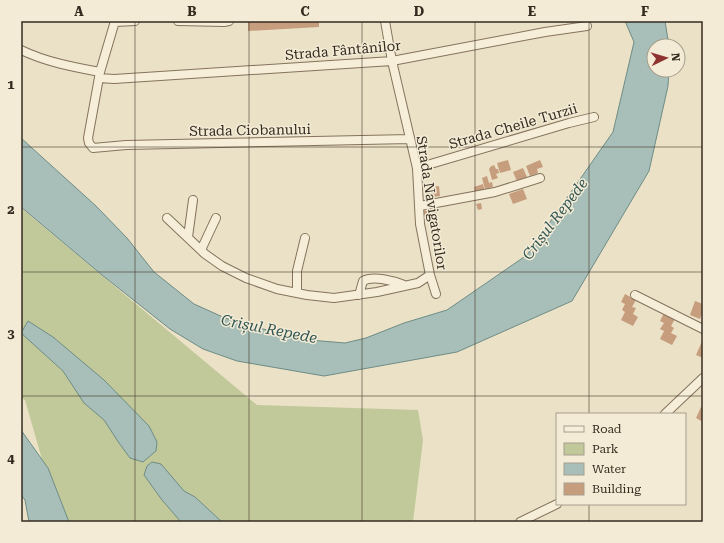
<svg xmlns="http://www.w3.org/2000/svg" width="724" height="543" viewBox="0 0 724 543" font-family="'Roboto Serif',serif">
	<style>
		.green { fill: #c1c89a }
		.water { fill: #a7bfb8; stroke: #6e8c86 }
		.building { fill: #c69e7e }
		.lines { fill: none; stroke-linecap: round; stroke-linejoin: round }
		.minor-casing { stroke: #85735d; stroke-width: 10 }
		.minor { stroke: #f6eed8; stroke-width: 8 }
		.grid { fill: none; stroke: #362b20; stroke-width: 1; stroke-opacity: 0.55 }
		.labels { text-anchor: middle; stroke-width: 3; stroke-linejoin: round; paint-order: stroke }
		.street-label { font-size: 14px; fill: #362b20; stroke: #f3ebd5 }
		.water-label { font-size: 15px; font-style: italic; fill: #305553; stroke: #f3ebd5 }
		.neatline { fill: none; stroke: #362b20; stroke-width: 1.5 }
		.grid-label { font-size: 13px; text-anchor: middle; font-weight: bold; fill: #362b20 }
	</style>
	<rect width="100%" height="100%" fill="#ebe1c6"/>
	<path class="green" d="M21,208l236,197 161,5 5,30 -10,82h-353l-35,-122 -4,-2z"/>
	<path class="water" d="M625,21h40l4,25h-15v24h15l-1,16 -19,85 -77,130 -115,51 -133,24 -87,-15 -34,-12 -33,-20 -68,-54 -81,-68v-69l75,68 31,32 27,34 40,32 31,14 73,21 47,4 21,-5 38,-15 43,-13 80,-55 86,-123 21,-90z
		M28,321l25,16 51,43 45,46 8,16 -1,9 -13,11 -13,-4 -11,-15 -15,-23 -20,-17 -21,-32 -42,-38z
		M21,430l27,38 21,54h-40l-4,-22 -4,-5z
		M152,462l9,2 23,27 11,6 27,25h-41l-19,-22 -18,-25 3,-9z"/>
	<path class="building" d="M248,21h71v6l-71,4z
		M508,160l3,10 -11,3 -3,-10z
		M540,160l3,7 -6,2 1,4 -8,3 -4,-10z
		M494,165l2,4h2l1,4 -3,1 2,4 -6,2 -3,-11 1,-1v-1z
		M523,168l4,9 -10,4 -4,-9z
		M487,176l2,7 3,-1 1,5 -8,2 -3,-11z
		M483,184l2,8 -9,3 -2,-8z
		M439,186l1,10 -14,2 -1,-10z
		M523,189l4,10 -14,5 -4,-10z
		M481,203l1,6 -4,1 -2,-6z
		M436,210l1,5 -14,2 -1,-6z
		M625,294l11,6 -4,7 4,1 -3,6 5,3 -5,9 -12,-6 4,-8 -3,-2 3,-6 -4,-2z
		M695,301l8,3v7l-3,8 -10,-4z
		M664,313l11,6 -4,7 3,2 -3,5 6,3 -5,9 -12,-6 4,-8 -4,-2 4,-6 -4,-2z
		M703,339v19l-7,-3z
		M701,407l2,1v14l-7,-4z"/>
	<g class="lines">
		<defs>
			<path id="minor" d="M115,21l-15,51 -12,66 1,5 4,5 33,-3 284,-6
				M178,21l46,1 5,-1
				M385,21l7,40 25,107 3,56 10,51 6,19
				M115,22l20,-1
				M21,50c25,12 52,17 79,22
				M99,78l15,1 278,-18 153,-29 42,-6
				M417,168l152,-45 25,-6
				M420,206l75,-14 45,-14
				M167,218l38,36 17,12 24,12 31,11 30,6 27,3 43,-6 41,-9 12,-8
				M188,237l5,-37
				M201,250l15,-32
				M297,293v-22l8,-33
				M359,295l4,-14c10,-6 31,0 41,4
				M635,295l68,34
				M665,414l38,-36
				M520,522l37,-18"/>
		</defs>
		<use href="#minor" class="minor-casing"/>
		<use href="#minor" class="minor"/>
	</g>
	<path class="grid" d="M135,21v501M249,21v501M362,21v501M475,21v501M589,21v393M21,147h682M21,272h682M21,396h682M589,504v18"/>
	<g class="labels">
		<g class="street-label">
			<text transform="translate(343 50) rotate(-5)" y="5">Strada Fântânilor</text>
			<text transform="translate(513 126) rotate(-16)" y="5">Strada Cheile Turzii</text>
			<text transform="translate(250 130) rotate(-1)" y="5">Strada Ciobanului</text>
			<text transform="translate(432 203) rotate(81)" y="5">Strada Navigatorilor</text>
		</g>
		<g class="water-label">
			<text transform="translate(555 219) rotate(-53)" y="5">Crișul Repede</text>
			<text transform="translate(269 329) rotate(11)" y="5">Crișul Repede</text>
		</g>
	</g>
	<rect width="724" height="543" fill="none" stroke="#f3ebd5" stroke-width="44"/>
	<rect x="556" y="413" width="130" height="92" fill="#f3ebd5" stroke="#a79e8d"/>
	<rect x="564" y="426" width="20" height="6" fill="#f6eed8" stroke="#a79e8d"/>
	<text x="592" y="433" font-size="12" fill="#362b20">Road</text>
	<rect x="564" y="443" width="20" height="12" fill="#c1c89a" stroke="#a79e8d"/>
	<text x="592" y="453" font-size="12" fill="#362b20">Park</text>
	<rect x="564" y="463" width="20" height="12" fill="#a7bfb8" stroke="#a79e8d"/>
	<text x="592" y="473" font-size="12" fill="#362b20">Water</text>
	<rect x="564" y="483" width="20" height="12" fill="#c69e7e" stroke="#a79e8d"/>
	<text x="592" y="493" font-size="12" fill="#362b20">Building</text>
	<g transform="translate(666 58) rotate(85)"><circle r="19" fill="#f3ebd5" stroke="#a79e8d"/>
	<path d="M0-3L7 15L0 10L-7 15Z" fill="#8f3331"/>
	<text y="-6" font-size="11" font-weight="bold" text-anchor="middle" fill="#362b20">N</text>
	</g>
	<rect x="22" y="22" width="680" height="499" class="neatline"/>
	<g class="grid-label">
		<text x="79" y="16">A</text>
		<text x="192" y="16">B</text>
		<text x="305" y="16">C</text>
		<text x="419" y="16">D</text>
		<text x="532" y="16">E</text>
		<text x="645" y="16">F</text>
		<text x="11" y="89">1</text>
		<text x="11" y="214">2</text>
		<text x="11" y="338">3</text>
		<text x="11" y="463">4</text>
	</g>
</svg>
